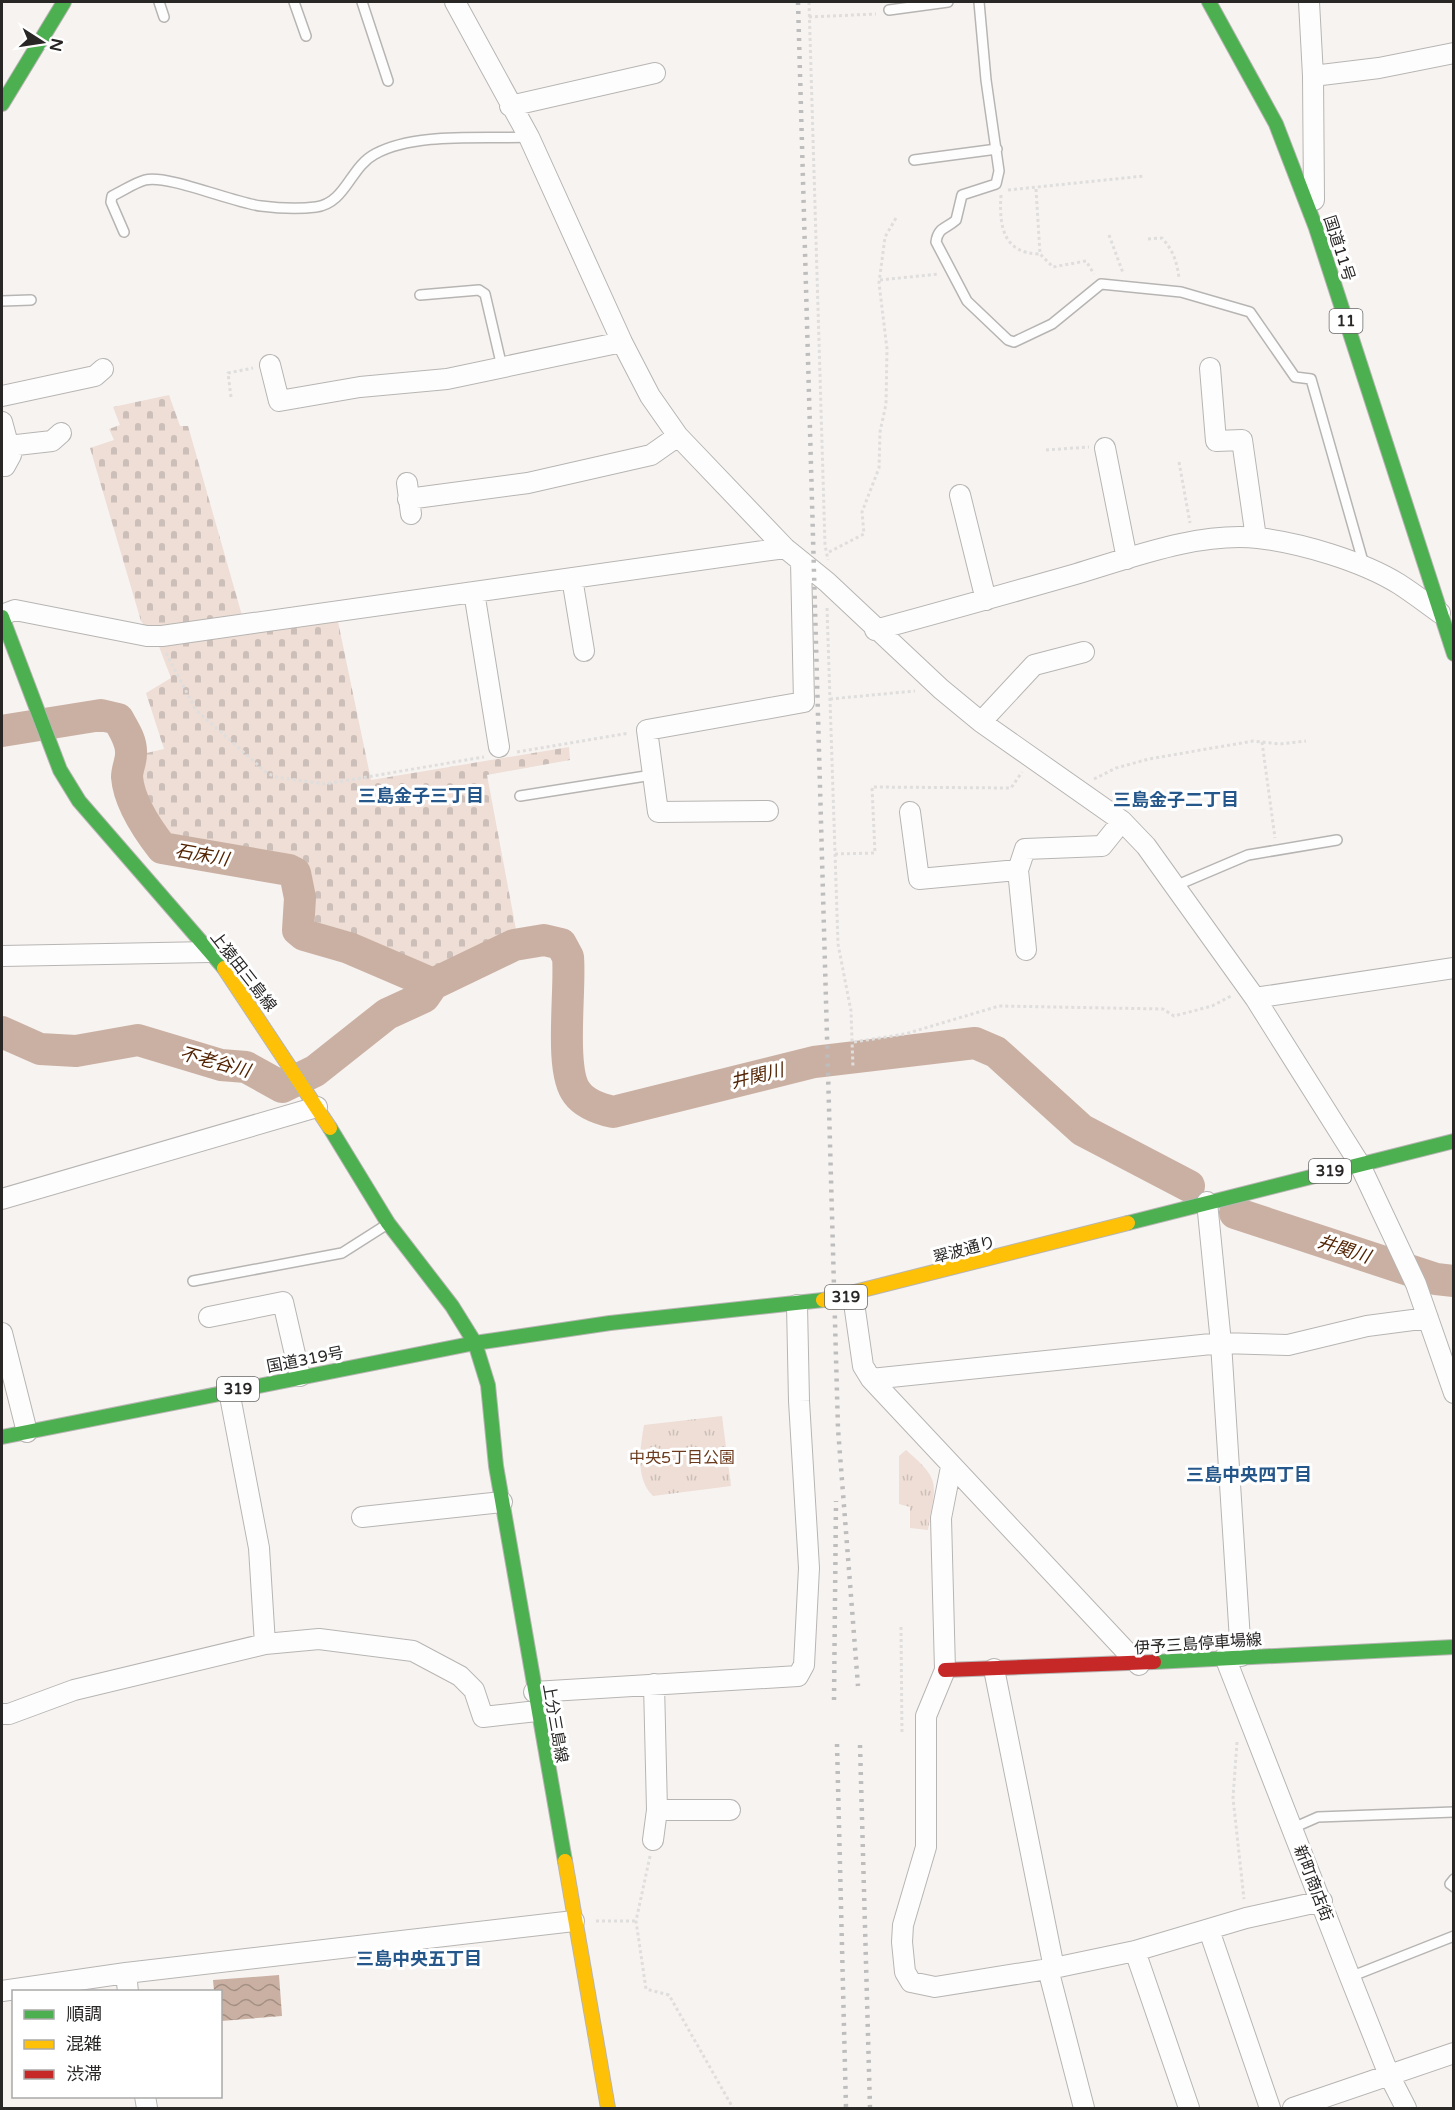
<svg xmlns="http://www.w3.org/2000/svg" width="1455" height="2110" viewBox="0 0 1455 2110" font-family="'Varela Round','Noto Sans JP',sans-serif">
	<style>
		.cemetery { fill: url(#cemetery-stones) }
		.park { fill: url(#park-tufts) }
		.water { fill: url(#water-waves) }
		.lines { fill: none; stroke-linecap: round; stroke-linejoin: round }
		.river { stroke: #cab0a2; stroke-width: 32 }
		.lane-casing { stroke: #b7b5b3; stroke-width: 12 }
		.street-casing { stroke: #b7b5b3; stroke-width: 22 }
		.fast-casing { stroke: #b7b5b3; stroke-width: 16 }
		.slow-casing { stroke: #b7b5b3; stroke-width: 16 }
		.jam-casing { stroke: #b7b5b3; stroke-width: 16 }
		.path { stroke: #dfdedd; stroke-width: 3; stroke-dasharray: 3 3; stroke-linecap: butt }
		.lane { stroke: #fefdfd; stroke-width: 9 }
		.street { stroke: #fefdfd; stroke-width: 20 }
		.fast { stroke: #4caf50; stroke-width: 14 }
		.slow { stroke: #ffc107; stroke-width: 14 }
		.jam { stroke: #c62828; stroke-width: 14 }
		.rail { stroke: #bebdbd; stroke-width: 4.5; stroke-dasharray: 3 6; stroke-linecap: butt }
		.labels { text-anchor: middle; stroke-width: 6; stroke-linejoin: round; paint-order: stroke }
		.shield { fill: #fff; stroke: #696867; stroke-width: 1.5 }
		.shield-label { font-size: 15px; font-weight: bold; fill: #292726 }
		.street-label { font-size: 16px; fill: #292726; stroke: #fff }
		.park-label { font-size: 16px; fill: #6c3b1d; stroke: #fff }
		.neighbourhood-label { font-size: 18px; font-weight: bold; fill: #25578a; stroke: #fff }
		.water-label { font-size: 18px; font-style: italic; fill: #522302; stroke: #fff }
	</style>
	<defs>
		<pattern id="cemetery-stones" width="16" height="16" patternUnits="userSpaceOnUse" patternTransform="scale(1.5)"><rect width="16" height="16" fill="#eeded6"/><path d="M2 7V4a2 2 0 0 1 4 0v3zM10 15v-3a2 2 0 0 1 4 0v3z" fill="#ccbeb8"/></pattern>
		<pattern id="park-tufts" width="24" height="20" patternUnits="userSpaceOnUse" patternTransform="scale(1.5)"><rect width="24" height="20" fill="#eeded6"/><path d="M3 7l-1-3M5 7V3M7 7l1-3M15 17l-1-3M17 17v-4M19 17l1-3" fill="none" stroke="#ccbeb8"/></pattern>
		<pattern id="water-waves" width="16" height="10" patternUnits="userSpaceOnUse" patternTransform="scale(1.5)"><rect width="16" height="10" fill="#cab0a2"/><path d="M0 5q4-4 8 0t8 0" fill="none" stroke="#a48f84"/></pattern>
	</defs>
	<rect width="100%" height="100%" fill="#f7f3f1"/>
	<path class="cemetery" d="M169,395l11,31h8l55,193 94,-2 34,163 198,-33 1,13 -83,15 30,160 -86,41 -56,-24 -62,-18 -7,-6 -5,-55 -10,-12 -124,-20c-26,-23 -34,-52 -29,-86l26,-6 -18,-56 25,-15 -13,-34 -17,-23 -51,-173 24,-8 -5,-11 11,-4 -7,-18z"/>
	<path class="park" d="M722,1416l9,70 -78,10c-18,-18 -13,-47 -9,-71z
		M906,1450c37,32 29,33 22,80l-18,-2v-21l-11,-3v-48z"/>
	<path class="water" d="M279,1975l3,41 -61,5 -1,-29 -6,-1 -1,-11z"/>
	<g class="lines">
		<path class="river" d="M2,731l99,-16 17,4c6,11 14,22 13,35 0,8 -4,15 -4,23 2,25 21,53 35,71l127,22 6,3 5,25 -2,32 6,5 45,13 84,36
			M2,1032l38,17 36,2 62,-11 83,25 25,2 36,20 33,-16 72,-57 37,-17 9,-13 81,-39 30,-5 17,4 7,13c3,32 -9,114 9,136 8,11 23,16 36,19l201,-50 161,-19 21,9 86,78 107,56
			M1235,1213l201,66 18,2"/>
		<defs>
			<path id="lane" d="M159,2l5,15
				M294,2l12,34
				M362,2l26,79
				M979,2l7,78 13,91 -3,13 -34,11 -6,25c-10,9 -18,7 -20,22l31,59 41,39 6,2 38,-18 49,-40 80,8 69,20 45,65 16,2 53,186
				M889,10l59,-8
				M914,160l83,-11
				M124,232l-13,-30 1,-6c11,-5 22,-13 33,-16 22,-6 89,23 116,26 16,2 38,3 55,1 30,-4 34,-40 59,-53 40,-22 108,-15 154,-17
				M420,295l59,-5 6,4 17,73
				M2,301l29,-1
				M520,796l132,-21
				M1175,886l73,-31 89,-15
				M193,1281l149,-28 44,-28
				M1293,1828l25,-11 136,-5
				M1454,1879l-4,5 4,3
				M1350,1977l104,-41"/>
			<path id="street" d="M455,2l74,135 93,205 28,54 28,40 107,112 42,34 114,107 40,33 141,99 24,25 109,152 104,165 57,121 38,109
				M1309,2l4,74 1,124
				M1313,76l66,-8 75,-15
				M510,106l145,-33
				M270,365l9,36 81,-14 87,-8 175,-37
				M1210,368l6,73 26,-1 14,98
				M2,396l93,-20 8,-7
				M2,422l9,33 -6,11h-3
				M8,446l44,-5 9,-8
				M1105,448l22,111
				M407,483l4,31
				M960,495l26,105
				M408,499l120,-16 123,-28 27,-19
				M572,578l12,73
				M474,592l25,155
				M2,615l13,-5 132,26h15l623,-88
				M875,630c67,-18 134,-37 201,-56 57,-17 122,-42 182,-36 43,5 104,23 141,46 14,9 27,19 41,29
				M981,722l53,-57 50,-13
				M768,811l-110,1 -11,-82 157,-28 -3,-141
				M910,812l9,67 99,-9 7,-21 77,-3 20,-25
				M1018,870l8,80
				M2,956l208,-4
				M1255,998l199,-30
				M2,1199l315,-92
				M1207,1202l14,141 20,313
				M853,1296l10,70 8,13 268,286
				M209,1317l74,-15 17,74
				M2,1333l25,99
				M871,1379l350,-36 67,2 79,-19 61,-8
				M229,1391l30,157 6,96
				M951,1467l-10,51 4,152 -19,46v131l-23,78 -1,17 3,30 6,10 24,5 119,-19 81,-17 111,-33 76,-17
				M362,1517l140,-15
				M1225,1657l125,320 39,98 17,33
				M994,1669l60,299
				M534,1692l264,-16 6,-11 5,-97 -10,-167 -2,-96
				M2,1714h7l65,-24 191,-46 54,-5 94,12 47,25 14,14 9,27 54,-6
				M657,1810h73
				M653,1840l4,-30 -3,-126
				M1209,1930l61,178
				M1135,1951l54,157
				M1048,1969l36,139
				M126,1973l2,19
				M2,1991l124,-18 448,-52
				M145,2096l2,12
				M1293,2108l161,-55"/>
			<path id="fast" d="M1209,2l67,122 40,104 138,426
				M2,104l62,-102
				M2,617l58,153 19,31 145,167
				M330,1128l58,95 64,83 23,37 13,42 8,81 69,395
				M1128,1223l326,-82
				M2,1437l473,-94 135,-20 213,-23
				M1154,1662l300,-15"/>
			<path id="slow" d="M224,968l106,160
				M823,1300l305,-77
				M565,1861l43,247"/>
			<path id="jam" d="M945,1670l209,-8"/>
		</defs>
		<use href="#lane" class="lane-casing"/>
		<use href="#street" class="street-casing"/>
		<use href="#fast" class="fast-casing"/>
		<use href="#slow" class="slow-casing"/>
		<use href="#jam" class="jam-casing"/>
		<path class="path" d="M809,2l16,543 3,15
			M809,17l67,-3
			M1036,189l4,65 13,13 33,-6 8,13
			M1008,190l136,-14
			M1001,195c-2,31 2,58 38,59
			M1109,235l14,38
			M1148,239l14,-1c11,12 15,24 17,40
			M880,280l59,-6
			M231,397l-3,-24 25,-5
			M1046,450l43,-3
			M1179,462l11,61
			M829,552l35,-18 -2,-22 17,-44 1,-36 6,-28 1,-55 -8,-66 6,-46 11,-19
			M827,608l11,336 13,67 2,57
			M166,653l30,57 71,63 9,4 49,7 159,-27
			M830,699l85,-8
			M1262,742l13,96
			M517,752l112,-19
			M1094,779l22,-11 33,-9 104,-18 27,3 26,-3
			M835,854l40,-1 -3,-66 139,1 11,-16
			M854,1042l51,-8 94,-28 164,3 11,7 38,-10 19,-10
			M901,1627l1,108
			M1237,1742l-4,56 11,101
			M650,1856l-14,65 10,68 23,6 64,113
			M596,1921h40"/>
		<use href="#lane" class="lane"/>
		<use href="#street" class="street"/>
		<use href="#fast" class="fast"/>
		<use href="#slow" class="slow"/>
		<use href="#jam" class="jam"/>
		<path class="rail" d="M798,2l40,1427 20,257
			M834,1700l2,-199
			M837,1744l9,364
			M860,1745l10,363"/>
	</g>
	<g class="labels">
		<g class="shield">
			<rect x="1329.5" y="309" width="33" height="24" rx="4.5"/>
			<rect x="1309" y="1159" width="42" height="24" rx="4.5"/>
			<rect x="825" y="1285" width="42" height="24" rx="4.5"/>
			<rect x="217" y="1377" width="42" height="24" rx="4.5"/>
		</g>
		<g class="shield-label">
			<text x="1346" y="326">11</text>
			<text x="1330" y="1176">319</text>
			<text x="846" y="1302">319</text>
			<text x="238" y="1394">319</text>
		</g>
		<g class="street-label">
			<text transform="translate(1340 248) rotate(72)" y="6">国道11号</text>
			<text transform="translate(244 971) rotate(52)" y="6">上猿田三島線</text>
			<text transform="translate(964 1249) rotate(-15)" y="6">翠波通り</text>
			<text transform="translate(305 1359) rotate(-11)" y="6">国道319号</text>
			<text transform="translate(1198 1643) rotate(-4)" y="6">伊予三島停車場線</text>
			<text transform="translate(556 1723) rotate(80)" y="6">上分三島線</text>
			<text transform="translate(1314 1883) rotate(69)" y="6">新町商店街</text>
		</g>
		<g class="park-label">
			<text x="682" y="1463">中央5丁目公園</text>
		</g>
		<g class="neighbourhood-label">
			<text x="421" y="802">三島金子三丁目</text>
			<text x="1176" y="806">三島金子二丁目</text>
			<text x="1249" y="1481">三島中央四丁目</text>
			<text x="419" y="1965">三島中央五丁目</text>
		</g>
		<g class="water-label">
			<text transform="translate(202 855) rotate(10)" y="6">石床川</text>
			<text transform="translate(215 1062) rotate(15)" y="6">不老谷川</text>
			<text transform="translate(757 1076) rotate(-14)" y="6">井関川</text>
			<text transform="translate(1344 1249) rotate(18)" y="6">井関川</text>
		</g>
	</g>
	<rect width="1455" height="2110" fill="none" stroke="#292726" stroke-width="6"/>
	<rect x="12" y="1990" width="210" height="108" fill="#ffffff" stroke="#a9a9a8" stroke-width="1.5"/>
	<rect x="24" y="2010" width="30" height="9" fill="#4caf50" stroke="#a9a9a8" stroke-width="1.5"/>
	<text x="66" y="2020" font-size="18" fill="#292726">順調</text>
	<rect x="24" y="2040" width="30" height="9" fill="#ffc107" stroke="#a9a9a8" stroke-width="1.5"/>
	<text x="66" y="2050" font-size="18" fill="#292726">混雑</text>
	<rect x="24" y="2070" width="30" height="9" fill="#c62828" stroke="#a9a9a8" stroke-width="1.5"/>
	<text x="66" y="2080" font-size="18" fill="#292726">渋滞</text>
	<g transform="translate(42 42) rotate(102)" stroke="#ffffff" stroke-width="4.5" paint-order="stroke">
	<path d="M0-4.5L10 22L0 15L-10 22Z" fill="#292726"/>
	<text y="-9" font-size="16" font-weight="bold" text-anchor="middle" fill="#292726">N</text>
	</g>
</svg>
